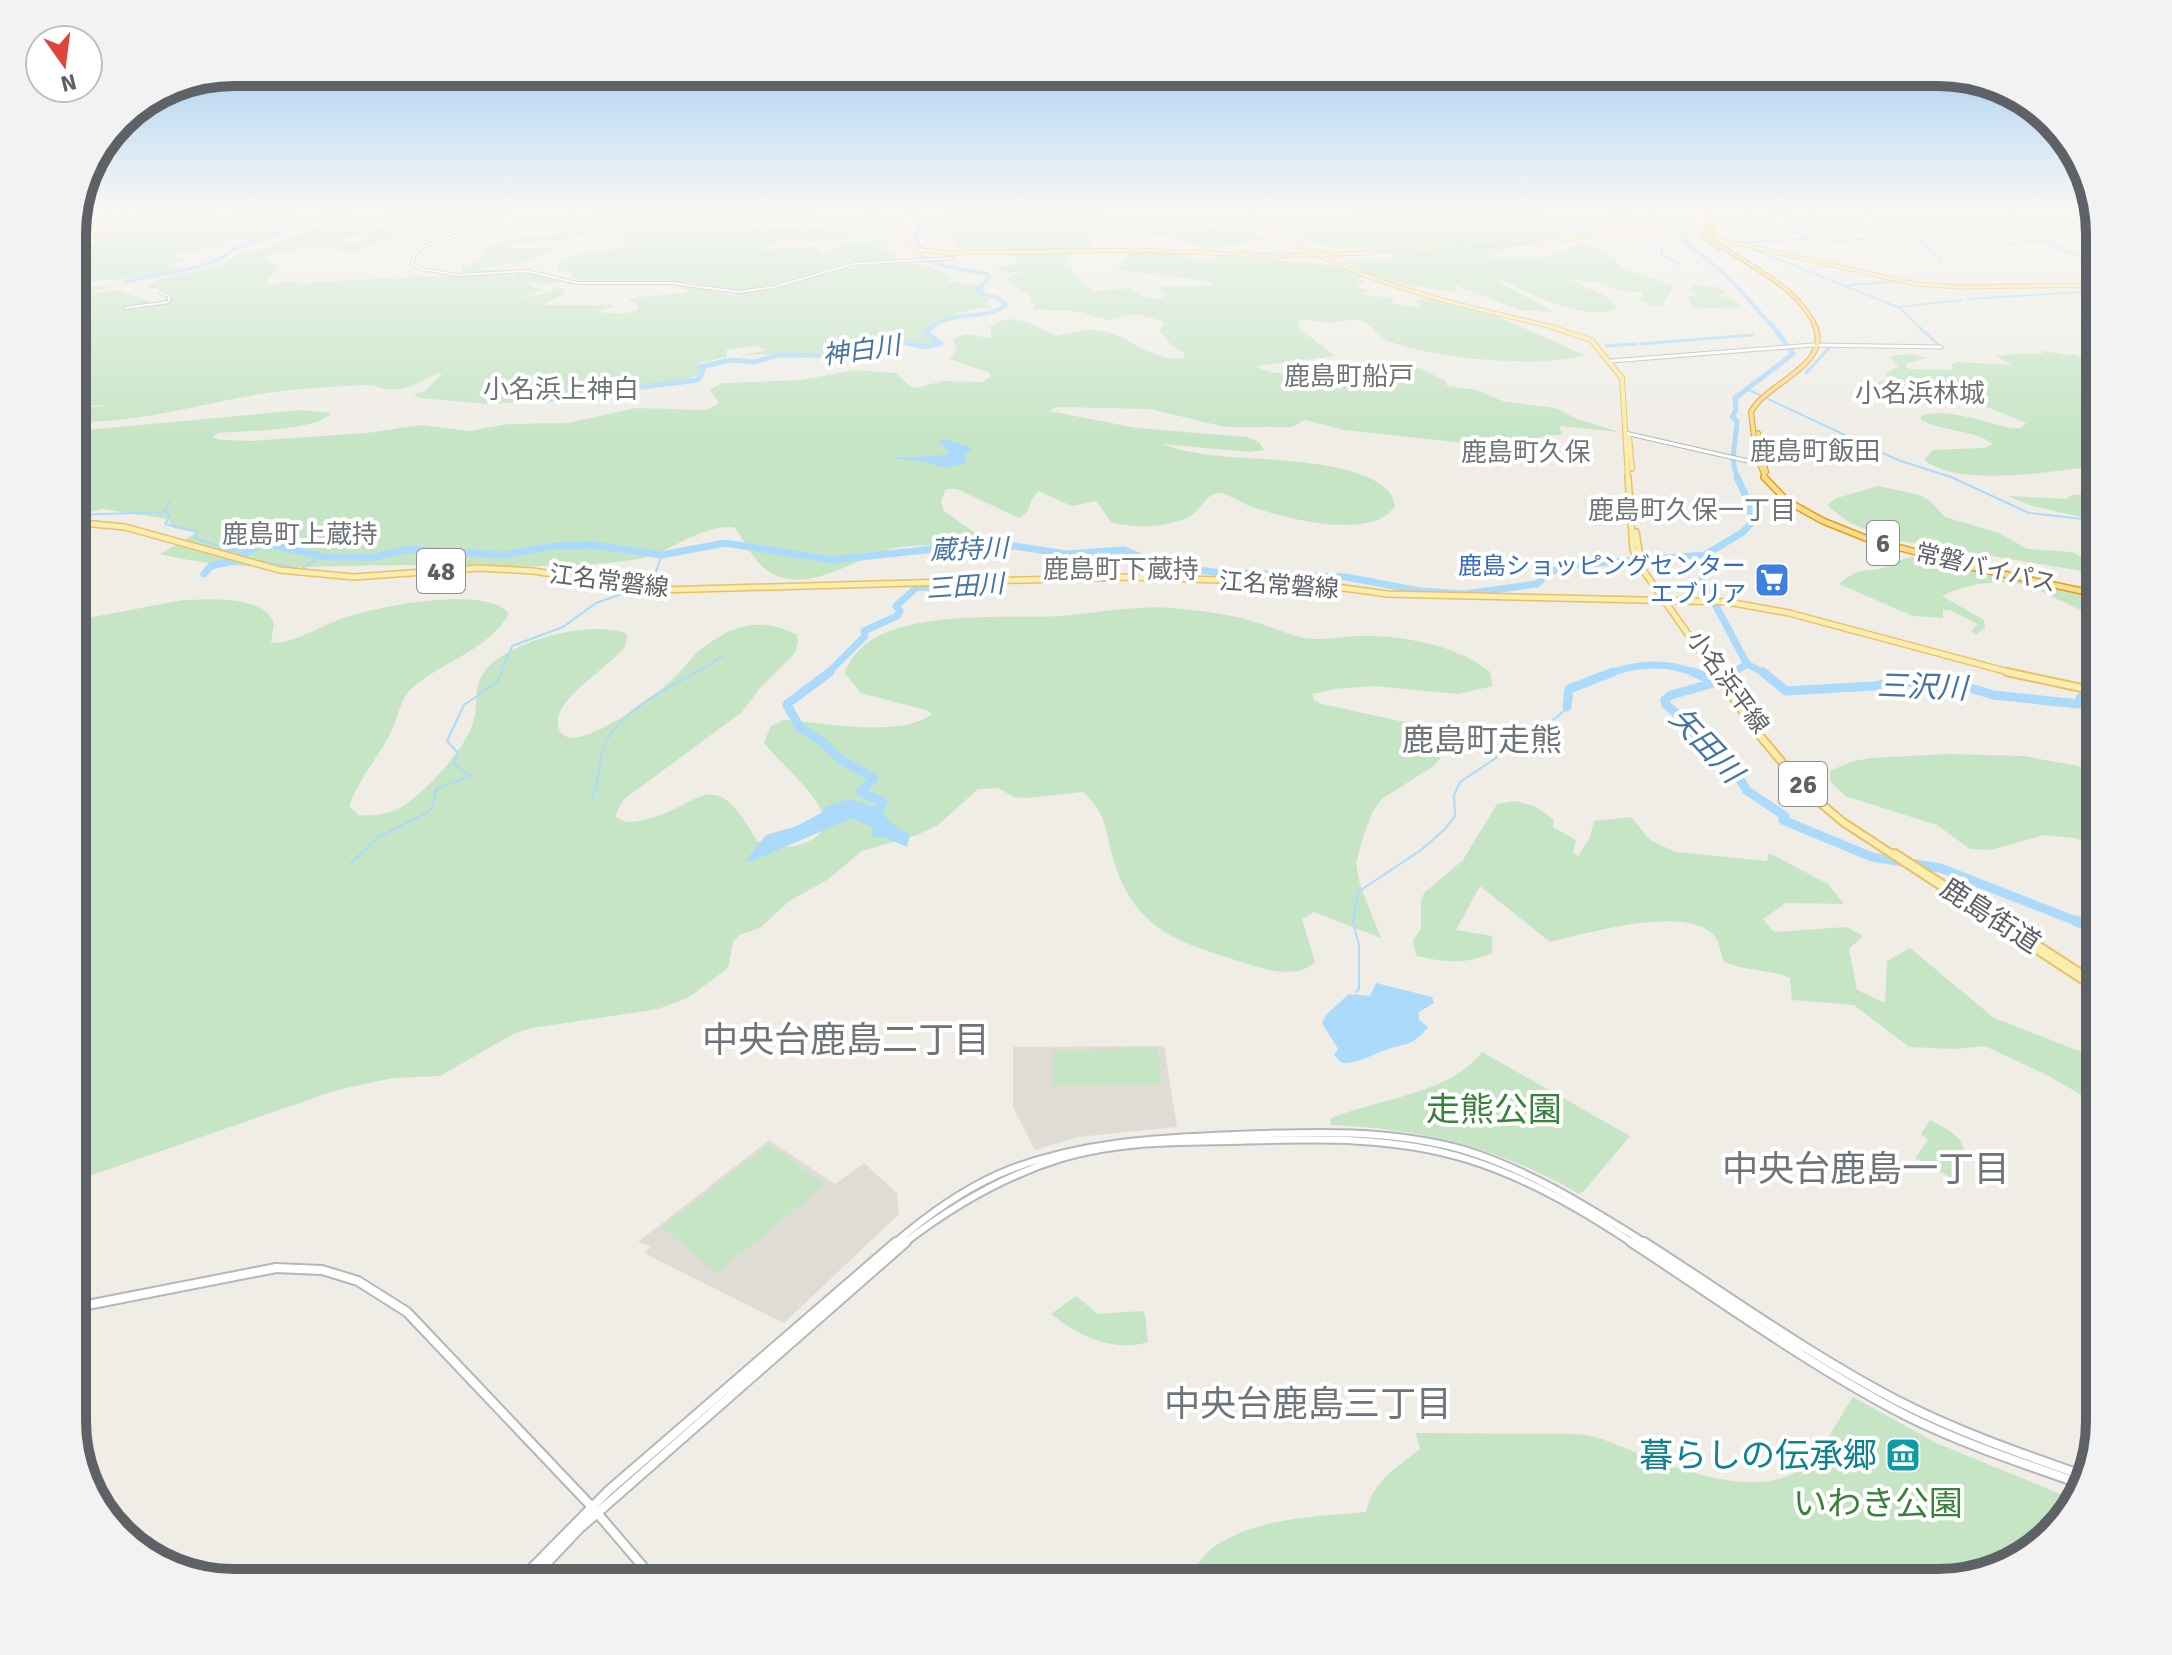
<svg xmlns="http://www.w3.org/2000/svg" width="2172" height="1655" viewBox="0 0 2172 1655" font-family="Signika,'Noto Sans JP',sans-serif">
	<style>
		.education { fill: #dfdcd5 }
		.green { fill: #c5e5c5 }
		.water { fill: #acdafa }
		.lines { fill: none; stroke-linecap: round; stroke-linejoin: round }
		.stream { stroke: #acdafa; stroke-width: 2 }
		.canal-far1 { stroke: #acdafa; stroke-width: 2 }
		.canal { stroke: #acdafa; stroke-width: 3 }
		.river-far4 { stroke: #acdafa; stroke-width: 4 }
		.river-far3 { stroke: #acdafa; stroke-width: 5 }
		.river-far2 { stroke: #acdafa; stroke-width: 7 }
		.river-far1 { stroke: #acdafa; stroke-width: 9 }
		.river { stroke: #acdafa; stroke-width: 11 }
		.major-tunnel { stroke: #cbcac6; stroke-width: 3; stroke-dasharray: 3 1; stroke-linecap: butt }
		.minor-far3-casing { stroke: #b4b7ba; stroke-width: 4 }
		.minor-far2-casing { stroke: #b4b7ba; stroke-width: 5 }
		.minor-far1-casing { stroke: #b4b7ba; stroke-width: 10 }
		.minor-casing { stroke: #b4b7ba; stroke-width: 12 }
		.major-far4-casing { stroke: #e9c165; stroke-width: 5 }
		.major-far3-casing { stroke: #e9c165; stroke-width: 6 }
		.major-far2-casing { stroke: #e9c165; stroke-width: 8 }
		.major-far1-casing { stroke: #e9c165; stroke-width: 10 }
		.major-casing { stroke: #e9c165; stroke-width: 11 }
		.highway-far2-casing { stroke: #e89e0e; stroke-width: 5 }
		.highway-far1-casing { stroke: #e89e0e; stroke-width: 6 }
		.highway-casing { stroke: #e89e0e; stroke-width: 8 }
		.minor-far3 { stroke: #fff; stroke-width: 2 }
		.minor-far2 { stroke: #fff; stroke-width: 3 }
		.minor-far1 { stroke: #fff; stroke-width: 6 }
		.minor { stroke: #fff; stroke-width: 8 }
		.major-far4 { stroke: #faedb0; stroke-width: 3 }
		.major-far3 { stroke: #faedb0; stroke-width: 4 }
		.major-far2 { stroke: #faedb0; stroke-width: 5 }
		.major-far1 { stroke: #faedb0; stroke-width: 6 }
		.major { stroke: #faedb0; stroke-width: 7 }
		.highway-far2 { stroke: #f7dc96; stroke-width: 3 }
		.highway-far1 { stroke: #f7dc96; stroke-width: 4 }
		.highway { stroke: #f7dc96; stroke-width: 5 }
		.highway-bridge-casing { stroke: #e89e0e; stroke-width: 5; stroke-linecap: butt }
		.highway-bridge { stroke: #f7dc96; stroke-width: 3 }
		.labels { text-anchor: middle; stroke-width: 8; stroke-linejoin: round; paint-order: stroke }
		.far-shop-label { font-size: 24px; fill: #366cbe; stroke: #fff; text-anchor: end }
		.far-street-label { font-size: 24px; fill: #5e6266; stroke: #fff }
		.far-water-label { font-size: 26px; font-style: italic; fill: #4675a3; stroke: #fff }
		.far-quarter-label { font-size: 26px; fill: #6f7478; stroke: #fff }
		.far-neighbourhood-label { font-size: 26px; fill: #6f7478; stroke: #fff }
		.shield { fill: #fff; stroke: #8e9194; stroke-width: 2 }
		.shield-label { font-size: 26px; font-weight: bold; fill: #5e6266 }
		.street-label { font-size: 28px; fill: #5e6266; stroke: #fff }
		.water-label { font-size: 30px; font-style: italic; fill: #4675a3; stroke: #fff }
		.quarter-label { font-size: 32px; fill: #6f7478; stroke: #fff }
		.near-park-label { font-size: 34px; fill: #3a813c; stroke: #fff }
		.near-culture-label { font-size: 34px; fill: #0d838f; stroke: #fff; text-anchor: end }
		.near-neighbourhood-label { font-size: 36px; fill: #6f7478; stroke: #fff }
		.rim { fill: none; stroke: #5e6266; stroke-width: 10 }
	</style>
	<rect width="100%" height="100%" fill="#efede6"/>
	<path class="education" d="M1164,1046l13,81 -99,10 -43,13 -22,-43v-60z
		M769,1140l66,44 29,-21 33,30 2,21 -115,109 -140,-70 7,-6 -13,-5z"/>
	<path class="green" d="M103,209h61l7,3 -13,6h20l-6,-3 26,-6 -2,2 3,1 26,-3 4,3 -24,5 2,7 32,-13 -1,-2h43l-9,2 3,1 17,-3 11,6c-18,19 -55,25 -80,25l-3,2 17,1 -62,12 12,5 -19,5 12,2 -2,3c-35,7 -69,11 -106,12v-38h29l-4,-4 44,-15 -22,-1v-3l39,-10c-19,1 -38,9 -56,7l2,-5 -15,2z
		M348,209h159l-5,6 -8,3 3,2 -2,2 -29,7 -4,-1 1,-3 -54,-1 14,-2 -4,-3 -36,6 -7,-9 15,-3z
		M566,209h9l-1,2 6,2 -5,3 27,9 -17,7 1,2 -18,2 -11,6 -46,1 -6,2 9,1 -22,3 67,-2 -31,14 -52,8 31,1 -20,4 6,2 15,-3 4,4 10,-5 10,1 29,9 -26,2 -9,-3 8,7 11,1 -24,9 29,-6 2,-3 13,-1 -4,8 -20,9h70l3,1 -16,6 23,2 17,-4 -1,-6 -9,-4 5,-2 59,-6 -19,-7 41,5 22,7v-4c36,1 68,-18 102,-23 32,-5 89,-15 114,9l-4,1 2,2 32,3 2,4 -3,5 9,3 -5,7 8,4h-16l-20,6v5l-18,3 -14,12 14,8 -2,2c-13,3 -25,-4 -37,-1 -16,4 -30,13 -49,13 -38,1 -74,-4 -113,0l29,-6 -11,-4 -30,4 1,7 -28,6v13l-55,13 -39,2 -16,7 -101,6 -70,-6 -4,-4 11,-3 17,-17 -5,-1c-15,8 -32,19 -51,16 -7,-1 -11,-4 -18,-4 -22,1 -45,2 -67,4 -76,6 -150,35 -229,33v-11l34,-6 -34,2v-119l35,-2 4,1 -27,7 35,-4 34,13 16,-2 -6,-1 4,-3 -7,-3 6,-2 -19,-6 13,-7 60,-13 24,-16 29,-2 -7,-4c10,-3 21,-4 31,-7 20,-7 51,-36 72,-10l-26,12 5,3 -3,4 23,-7 -1,-4 9,-6 20,3 -6,6 -33,13 -50,-4 -44,10 16,10 -7,7 3,1 -7,3 -1,8 14,-2 -1,-2c13,-2 18,2 30,1 53,-4 106,-7 159,-7l-7,-2 -1,-7 18,-5 3,-7 6,-1 -6,-3c16,-12 49,-14 76,-15v-3l14,-4 -19,1 2,2 -27,-4 38,-12 -6,-2z
		M592,209h250l25,4 21,11 -37,-11 -82,6 -15,-2 -5,8 21,4 65,-3 2,1 -37,1 49,3 10,4 -43,7 -25,-4 -37,12 63,-3 4,7 21,-9 46,-5 4,3 -8,6 17,10 -66,7 -46,15 -48,10 -53,-9 -80,1 -35,-4 -3,-6 -12,-4v-7l20,-3 -19,-1 68,-11 21,1 -18,-3 -10,-10 -16,-1 8,-3 1,-6 -5,-5 -16,-2v-6l5,-2z
		M947,209h39v3l27,-3h130l-92,15 52,-6 13,4 -7,9 -30,6 11,5 1,4 -25,11 8,17 19,17 37,-3c14,7 20,16 37,8l-9,-9 2,-1h52v-3l-6,-2 -89,-11 14,-18 62,1 -10,6 28,2 7,-6 120,11 26,11 -5,1 6,5 -11,2 15,6 -12,3 38,4 -4,5 29,4 -4,-6 15,-4 66,19 87,39c-42,14 -153,3 -196,-14 -11,-4 -17,-19 -30,-21 -7,-1 -17,2 -25,3 -11,0 -26,-5 -35,-2v6l37,29 -79,10c27,18 96,0 127,-7l1,8 25,-4 37,18 1,5 30,4 25,11 53,7 22,11 42,13 -60,-6 3,8 -69,12 -149,-16 -39,-10 -13,7h-67l-75,-18 -93,-2 -8,4 88,17 109,9 13,5 5,8 -14,2 -88,-8c21,8 45,11 67,13 35,3 161,2 166,49 -23,36 -112,12 -145,0 -9,-4 -19,-10 -28,-13 -15,-3 -21,18 -33,24 -24,11 -52,11 -77,6l-16,-22 -24,5 -34,-15 -7,10 -3,10 -9,7 -62,-29h-11l-5,12 3,10 34,24c-22,16 -57,7 -83,13 -38,9 -78,42 -118,28 -22,-9 -29,-31 -43,-49 -38,-2 -66,29 -102,33 -74,10 -151,5 -225,5 -81,0 -168,9 -247,-11l38,-22 -25,-4 -5,-9 -65,-10 -31,6v-83l3,-1 226,-21 30,3c-13,18 -90,18 -113,20l-6,4 9,3 30,1 115,-8 56,-8 47,6 39,-7 60,-1 68,-15 70,2 13,-7 -9,-13 12,-7 79,-3 53,-10 42,3 15,14 5,1 27,-7 39,1 9,-5 -1,-4 -40,-14 7,-12 -5,-8 13,-5 27,4 -2,-11c20,-17 46,-2 65,9 18,-4 33,-9 51,-4 29,7 46,30 79,26l-1,-5 -13,-8 -11,-14 5,-9 -28,-8 -30,6 -25,-8 -50,-3 3,-5 -5,-3 1,-5 -18,-10 -6,-8 17,-7 -17,2 -13,-4 21,-5 1,-6c-21,-10 -45,-2 -64,-14l6,-3 -8,-6 15,-9 -17,3 -7,-3h20l-17,-11z
		M1346,209h182l46,10h27l-6,5 5,8 -25,2 -23,-5 14,8 -32,4 -42,13 -2,4h55l31,-13 18,1 10,3 21,20 49,16 -12,20 -11,1 -11,-6 3,-8 -24,-1 -19,-8 -36,-5 42,18 11,12c-23,15 -89,-12 -111,-27l-8,1 56,30 -34,-2 -67,-26 5,6 -8,2c-37,-8 -77,-8 -107,-33l51,1 2,-2 -5,-1 8,-4 -70,-7 -26,-7 -12,-10c15,-18 40,-12 64,-14z
		M1205,214l20,1 -3,4 -24,1 24,13 30,-1 14,6 -64,13 -4,-1 1,-4 -18,-5 2,-2 -8,-5 -36,4 10,-5v-6l15,1 -11,-9z
		M1690,285l28,2 7,7 -10,1 17,3 10,8 -11,3 -37,-2 -7,-10 13,-3 -6,-1z
		M2042,350l28,6 -1,-3 31,9v104c-46,4 -137,23 -176,-6l9,-10 51,-2 9,-4c-19,-15 -50,-12 -72,-24v-4c29,-10 62,8 91,12h9l5,-5 -39,-16 -86,-8 -23,-9 4,-2 -9,-4 15,-5 -2,-5 12,-8 -8,-10 23,-2 13,4 -18,5 -2,3 3,3 41,1 3,-2 -1,-4 6,-2 54,3 -16,-9c17,-3 32,-2 48,-3z
		M1878,486l41,9 10,5 16,17 54,16 28,16 45,3 28,14v8l-216,-36 -37,-17 -20,-16 10,-7z
		M2100,493v28l-68,-15 -24,-10 58,3 6,-4z
		M1920,556l180,41v19c-25,-5 -47,-21 -71,-30 -24,-8 -64,-3 -87,10l42,24 1,8 -9,6 -5,-3 7,-7 -28,-14h-7v8l-30,-2 -74,-32c22,-20 31,-10 50,-18 11,-6 17,-9 31,-10z
		M183,600c26,0 79,-6 91,23l-3,20c28,0 54,-21 82,-28 30,-9 136,-30 156,-1 -22,37 -66,47 -97,74 -13,11 -13,30 -21,44 -14,27 -31,45 -42,74l9,9c14,1 29,0 42,-7 24,-14 68,-61 74,-89 4,-14 0,-29 7,-42 17,-35 112,-59 146,-43l-2,13c-17,19 -42,34 -58,54 -6,7 -12,18 -8,28 12,33 104,-39 117,-53 9,-8 15,-19 25,-27 11,-8 24,-17 37,-21 20,-7 40,-2 58,6l2,7 -3,12 -36,36 -17,23 -119,88 -8,16c7,6 14,7 24,5 64,-12 71,-63 118,20 21,6 34,10 54,-1 43,-22 -35,-77 -47,-98l7,-16 13,-6c39,2 116,19 148,-6l-6,-4 -65,-17 -16,-19c20,-70 158,-54 214,-58 42,-3 79,-12 121,-7 24,2 48,5 72,12 17,5 34,13 52,17 17,3 36,-1 54,-2 43,-1 98,8 132,36l3,14 -35,8 -84,-8 -39,3 -23,5 2,6 8,4 100,22 12,11 8,19 -7,9 -53,34 -9,12 -10,26 -7,26 4,22 21,53 -67,-26 -12,7 13,43c-16,16 -44,9 -64,3 -68,-22 -116,-31 -138,-107 -9,-32 -5,-42 -30,-66l-56,6 -13,-1 -16,-9 -20,1 -40,36 -21,10 -55,16 -35,29 -38,21 -29,27 -21,7 -6,7 -5,26 -39,29 -31,12 -126,19 -19,6 -73,42 -47,2 -56,12 -265,92v-561z
		M1948,754l75,2 77,14v76l-26,-8 -30,-3 -53,15 -21,-1 -33,-24 -92,-29 -15,-15v-10l23,-10 19,-3z
		M1515,801l20,5 19,14 -1,7 23,13 -3,13 5,3 12,-19 4,-16 37,-4 19,23 25,12 92,9 2,-8 59,31 16,20 -58,-1 -23,16 11,13 73,-5 16,9 -14,13 8,41 28,13 2,-42 23,-13 84,70 106,41v47l-51,-30 -64,-30 -30,3 -46,-2 -55,-42 -62,-5 -2,-22c-22,-9 -44,-7 -66,-16 -3,-7 -4,-18 -8,-24 -25,-36 -131,-4 -166,4l-70,-56 -24,44 36,6v17c-27,12 -47,9 -76,3l-3,-15 8,-13v-26l3,-9 39,-33 34,-56z
		M1158,1048l4,36 -109,2v-36z
		M1482,1052l148,84 -46,55 -5,3c-75,-45 -161,-66 -248,-69l-1,-6c48,-21 119,-24 152,-67z
		M1930,1120c31,15 46,28 23,59l-38,-21 13,-18 -7,-6z
		M769,1144l56,41 -108,88 -55,-46z
		M2100,1231v171l-14,-83v-37z
		M1076,1296l22,18 44,-3 3,3 3,28c-35,11 -71,-7 -97,-28z
		M1853,1397l83,46 137,56 -7,21 -57,46 -71,17h-755c10,-10 17,-25 28,-34 43,-32 104,-32 155,-37 7,-31 30,-44 54,-63l-4,-16 162,1 18,3c57,20 158,73 212,27 16,-14 32,-48 45,-67z"/>
	<path class="water" d="M945,439l27,9 -7,7 1,8 -22,5 -17,-6 -37,-4 56,-3 3,-4 -11,-10z
		M849,799l31,9c8,14 16,20 30,26l-3,13 -23,-10 -12,1 1,-10 -21,-10 -102,44 -4,-2 20,-25 31,-9 26,-14 2,-5z
		M1376,983l56,14 2,6 -15,9v8l9,7c-16,20 -23,16 -43,23 -16,6 -25,13 -43,13l-8,-8 4,-6 -16,-26 4,-8 23,-21 21,2z"/>
	<g class="lines">
		<path class="stream" d="M585,209l21,14 -10,8
			M1851,209l48,15 3,7 27,16
			M1998,209l41,14 60,6
			M340,213l27,5 6,8 -17,8 14,2 -3,2
			M1649,237l12,9 1,9 17,9
			M1968,299l132,-8
			M593,383l16,7
			M1747,389l151,71 53,17 78,36 71,8
			M537,402l47,-3 26,-8
			M169,501l-4,11 5,4 -5,8 32,8 -3,6 34,11
			M72,515l92,-3
			M249,559l52,10 21,-13
			M226,564l17,-2
			M645,586l9,-9 8,-22
			M592,798c9,-19 5,-42 16,-60 25,-40 79,-56 116,-83
			M350,864l27,-26 51,-26 5,-7 3,-16 34,-13 -16,-12 4,-11 -11,-12 17,-36 33,-23 15,-36 51,-19 33,-24 43,-15
			M1356,992l3,-3v-44l-6,-22 5,-31 63,-42 23,-20 11,-14 -1,-21 6,-13 36,-24 11,-23c21,-4 47,-10 60,-28"/>
		<path class="canal-far1" d="M1732,209l80,29 -68,5
			M1759,217l91,-7
			M2040,240l60,25
			M1834,242l30,-3
			M2007,245l34,-5
			M1745,246l155,62 20,20
			M1929,247l12,13
			M1848,285l43,-3
			M1898,307l64,-7"/>
		<path class="canal" d="M1918,326l24,22
			M1640,344l112,-9
			M1606,346l29,-2
			M1806,373l25,-27h5"/>
		<path class="river-far4" d="M907,209l13,15 -6,15 7,9v8c18,12 45,13 66,18l2,3 -12,15 21,6 8,7c-21,16 -54,5 -75,23
			M1647,209l81,68 46,51
			M125,282c34,-11 80,-8 107,-32l110,-39 -7,-2"/>
		<path class="river-far3" d="M610,391l88,-11 5,-9 -3,-4 31,-7 24,2 23,-7 80,1 29,-5 15,-9 25,5 14,-4 -16,-11 8,-6
			M1738,479c-9,-22 -2,-36 -1,-58l-5,-4 4,-7 -1,-12 58,-44 -20,-28"/>
		<path class="river-far2" d="M228,549l36,-6 61,14h49l35,-8 95,6 50,-9 40,-1 67,10 64,-12 107,17 112,-12 26,3 44,-5 52,8 58,-4 34,14 55,8 133,5 74,14 44,3 73,-10 12,-12 23,-7 133,-10 38,-23 9,-10 -2,-17 -13,-28
			M1705,555l-3,25 45,84
			M204,574l7,-8 22,-5 23,-14
			M1747,664l19,10
			M827,674l38,-38 -1,-5 33,-15 3,-5 -4,-5 21,-19 18,1 19,-6
			M1607,674c32,-11 59,-13 91,0
			M1731,674l16,-10"/>
		<path class="river-far1" d="M1693,672l24,10
			M1734,672l-17,10 -46,13 -6,5 1,5 26,20 3,4 -2,4c12,13 49,43 53,57l39,26 -2,4 89,37 68,11 141,55
			M1763,672l23,19 88,-5 30,-5 36,5 18,-2 35,11 85,9 2,-6 20,2
			M787,704l43,-32
			M787,705l13,23 23,14 18,18 33,18 -13,14 22,10 -9,14
			M1567,707l2,-18 44,-17"/>
		<path class="river" d="M2076,921l24,10"/>
		<path class="major-tunnel" d="M141,224l18,-6
			M1431,250l111,-7
			M1368,253l49,-3"/>
		<defs>
			<path id="minor-far3" d="M510,209l-17,15 -69,22 -9,7 -3,11 10,5 35,6 70,-4 50,12h94l68,9 35,-5 79,-23 100,-6
				M1610,209l22,8 20,13
				M74,216l17,-7
				M72,223l113,-14
				M125,308l44,-6v-6l-8,-3"/>
			<path id="minor-far2" d="M1611,361l202,-16 128,2
				M1625,433l136,31"/>
			<path id="minor-far1" d="M894,1244c32,-28 65,-52 105,-70 75,-32 157,-36 237,-39 77,-3 154,-6 228,15 66,20 125,58 183,94
				M903,1244c49,-38 100,-68 159,-86 55,-17 113,-16 169,-17 79,-2 160,-6 236,18 61,19 114,50 167,85"/>
			<path id="minor" d="M1631,1242c92,60 181,125 278,175 55,27 113,46 170,66
				M1644,1242c83,53 164,112 252,158 60,31 123,53 186,75
				M72,1308l204,-40 46,2 36,11 49,31 185,195 65,76
				M517,1583l91,-92 288,-249
				M528,1583l51,-54 327,-287"/>
			<path id="major-far4" d="M868,209l28,16 5,18 20,7 29,3 188,-3 137,6 93,-3
				M1246,209c89,72 201,92 310,119
				M159,218l28,-9
				M72,242l69,-18
				M1539,242l85,-10h63l228,52 45,3 140,-2
				M1417,250h14"/>
			<path id="major-far3" d="M1548,326l43,14 31,38 6,101
				M1629,437l3,32"/>
			<path id="major-far2" d="M1628,477l5,72 5,14 78,111
				M72,522l53,5 155,43 74,7 125,-9 54,3 127,19 469,-13 178,6 81,11 340,8 61,11 227,61
				M1636,532l4,25
				M1713,661l9,13"/>
			<path id="major-far1" d="M1715,672l46,65 45,54 37,31 154,101
				M1720,672l7,9
				M2007,672l93,20
				M1895,853l108,70"/>
			<path id="major" d="M1994,921l106,70
				M2000,921l100,65"/>
			<path id="highway-far2" d="M1706,209l1,22
				M1702,235l17,13
				M1708,236l7,-1 -5,-19
				M1716,243c34,23 84,45 100,85"/>
			<path id="highway-far1" d="M1758,433l8,39
				M1766,479l-10,-25 -5,-42c15,-29 81,-47 64,-86"/>
			<path id="highway" d="M1764,477l23,24 36,20 45,18 103,28 129,28"/>
		</defs>
		<use href="#minor-far3" class="minor-far3-casing"/>
		<use href="#minor-far2" class="minor-far2-casing"/>
		<use href="#minor-far1" class="minor-far1-casing"/>
		<use href="#minor" class="minor-casing"/>
		<use href="#major-far4" class="major-far4-casing"/>
		<use href="#major-far3" class="major-far3-casing"/>
		<use href="#major-far2" class="major-far2-casing"/>
		<use href="#major-far1" class="major-far1-casing"/>
		<use href="#major" class="major-casing"/>
		<use href="#highway-far2" class="highway-far2-casing"/>
		<use href="#highway-far1" class="highway-far1-casing"/>
		<use href="#highway" class="highway-casing"/>
		<use href="#minor-far3" class="minor-far3"/>
		<use href="#minor-far2" class="minor-far2"/>
		<use href="#minor-far1" class="minor-far1"/>
		<use href="#minor" class="minor"/>
		<use href="#major-far4" class="major-far4"/>
		<use href="#major-far3" class="major-far3"/>
		<use href="#major-far2" class="major-far2"/>
		<use href="#major-far1" class="major-far1"/>
		<use href="#major" class="major"/>
		<use href="#highway-far2" class="highway-far2"/>
		<use href="#highway-far1" class="highway-far1"/>
		<use href="#highway" class="highway"/>
		<defs>
			<path id="highway-bridge" d="M1707,231l9,12"/>
		</defs>
		<use href="#highway-bridge" class="highway-bridge-casing"/>
		<use href="#highway-bridge" class="highway-bridge"/>
	</g>
	<linearGradient id="sky" x2="0" y2="1"><stop stop-color="#90c3ef"/><stop offset="0.47" stop-color="#f8f7f4"/><stop offset="1" stop-color="#f8f7f4" stop-opacity="0"/></linearGradient>
	<rect width="2172" height="440" fill="url(#sky)"/>
	<defs>
		<symbol id="supermarket-square" viewBox="-11 -11 22 22"><rect x="-9" y="-9" width="18" height="18" rx="4" fill="#3f7fe0" stroke="#fff"/><path d="M-6-5.5h2.5l.6 2H6L4.5 2H-2.5L-4.4-4H-6ZM-1.5 3.2a1.3 1.3 0 1 0 .1 0ZM3 3.2a1.3 1.3 0 1 0 .1 0Z" fill="#fff"/></symbol>
		<symbol id="museum-square" viewBox="-11 -11 22 22"><rect x="-9" y="-9" width="18" height="18" rx="4" fill="#0f9aa8" stroke="#fff"/><path d="M0-6L6-3V-2H-6V-3ZM-5-1h2V3h-2ZM-1-1h2V3h-2ZM3-1h2V3H3ZM-6 4H6V6H-6Z" fill="#fff"/></symbol>
	</defs>
	<g fill-rule="evenodd">
		<use href="#supermarket-square" x="1752" y="560" width="40" height="40"/>
		<use href="#museum-square" x="1883" y="1435" width="40" height="40"/>
	</g>
	<g class="labels">
		<g class="far-shop-label">
			<text x="1746" y="574">鹿島ショッピングセンター<tspan x="1746" dy="28">エブリア</tspan></text>
		</g>
		<g class="far-street-label">
			<text transform="translate(1986 568) rotate(13)" y="8">常磐バイパス</text>
			<text transform="translate(609 581) rotate(7)" y="8">江名常磐線</text>
			<text transform="translate(1279 585) rotate(4)" y="8">江名常磐線</text>
			<text transform="translate(1728 682) rotate(54)" y="8">小名浜平線</text>
		</g>
		<g class="far-water-label">
			<text transform="translate(861 350) rotate(-8)" y="9">神白川</text>
			<text transform="translate(969 549) rotate(-2)" y="9">蔵持川</text>
			<text transform="translate(965 586) rotate(-4)" y="9">三田川</text>
		</g>
		<g class="far-quarter-label">
			<text x="1349" y="385">鹿島町船戸</text>
			<text x="561" y="398">小名浜上神白</text>
			<text x="1920" y="402">小名浜林城</text>
			<text x="1815" y="460">鹿島町飯田</text>
			<text x="1526" y="461">鹿島町久保</text>
			<text x="300" y="543">鹿島町上蔵持</text>
			<text x="1121" y="578">鹿島町下蔵持</text>
		</g>
		<g class="far-neighbourhood-label">
			<text x="1692" y="519">鹿島町久保一丁目</text>
		</g>
		<g class="shield">
			<rect x="1867" y="521" width="32" height="44" rx="6"/>
			<rect x="417" y="549" width="48" height="44" rx="6"/>
			<rect x="1779" y="762" width="48" height="44" rx="6"/>
		</g>
		<g class="shield-label">
			<text x="1883" y="552">6</text>
			<text x="441" y="580">48</text>
			<text x="1803" y="793">26</text>
		</g>
		<g class="street-label">
			<text transform="translate(1991 915) rotate(33)" y="10">鹿島街道</text>
		</g>
		<g class="water-label">
			<text transform="translate(1922 687) rotate(2)" y="10">三沢川</text>
			<text transform="translate(1706 745) rotate(47)" y="10">矢田川</text>
		</g>
		<g class="quarter-label">
			<text x="1482" y="751">鹿島町走熊</text>
		</g>
		<g class="near-park-label">
			<text x="1494" y="1121">走熊公園</text>
			<text x="1878" y="1515">いわき公園</text>
		</g>
		<g class="near-culture-label">
			<text x="1877" y="1467">暮らしの伝承郷</text>
		</g>
		<g class="near-neighbourhood-label">
			<text x="846" y="1052">中央台鹿島二丁目</text>
			<text x="1866" y="1181">中央台鹿島一丁目</text>
			<text x="1308" y="1416">中央台鹿島三丁目</text>
		</g>
	</g>
	<path d="M0 0H2172V1655H0ZM234 86H1938A148 148 0 0 1 2086 234V1421A148 148 0 0 1 1938 1569H234A148 148 0 0 1 86 1421V234A148 148 0 0 1 234 86Z" fill="#f2f2f3" fill-rule="evenodd"/>
	<path class="rim" d="M234 86H1938A148 148 0 0 1 2086 234V1421A148 148 0 0 1 1938 1569H234A148 148 0 0 1 86 1421V234A148 148 0 0 1 234 86Z"/>
	<g transform="translate(64 64) rotate(166)"><circle r="38" fill="#ffffff" stroke="#bfc0c2" stroke-width="2"/>
	<path d="M0-6L14 30L0 20L-14 30Z" fill="#df453d"/>
	<text y="-12" font-size="22" font-weight="bold" text-anchor="middle" fill="#5e6266">N</text>
	</g>
</svg>
